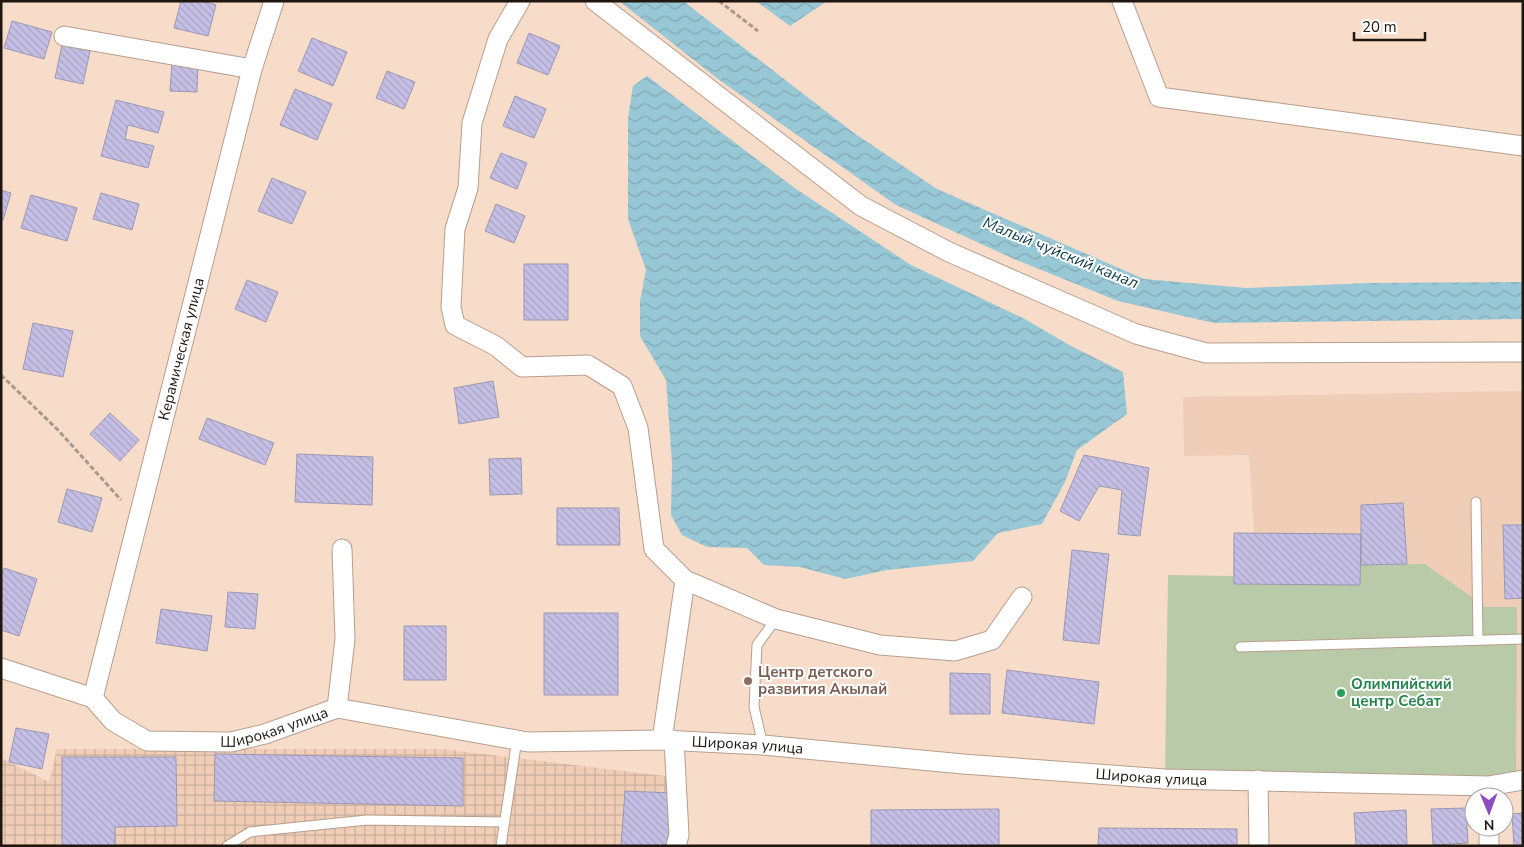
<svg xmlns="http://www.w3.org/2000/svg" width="1524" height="847" viewBox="0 0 1524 847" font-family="'Nunito Sans',sans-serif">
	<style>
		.industrial { fill: url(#industrial-grid) }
		.built { fill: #efcdb7 }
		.pitch { fill: #b9caa8 }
		.water { fill: url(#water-waves) }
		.building { fill: url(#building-back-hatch); stroke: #9c98b3 }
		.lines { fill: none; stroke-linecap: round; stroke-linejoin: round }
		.lane-casing { stroke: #b89e8d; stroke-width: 11 }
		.street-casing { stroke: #b89e8d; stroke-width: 21 }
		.path { stroke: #ac9789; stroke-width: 3; stroke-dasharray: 5 2.5; stroke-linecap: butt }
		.lane { stroke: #fff; stroke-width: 9 }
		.street { stroke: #fff; stroke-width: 19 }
		.education-dot { fill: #8d6e63; stroke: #fff; stroke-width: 2 }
		.leisure-dot { fill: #2e9e5b; stroke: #fff; stroke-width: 2 }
		.labels { text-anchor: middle; stroke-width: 4; stroke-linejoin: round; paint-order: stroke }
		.street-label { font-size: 15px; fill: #1f160f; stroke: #fff }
		.education-label { font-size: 15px; font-weight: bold; fill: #785e54; stroke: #fff; text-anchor: start }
		.leisure-label { font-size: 15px; font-weight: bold; fill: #27864d; stroke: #fff; text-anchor: start }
		.water-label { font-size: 16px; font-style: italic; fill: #103c47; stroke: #fff }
	</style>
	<defs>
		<pattern id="industrial-grid" width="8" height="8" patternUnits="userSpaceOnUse" patternTransform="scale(1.25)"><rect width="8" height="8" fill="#efcdb7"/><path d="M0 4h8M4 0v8" fill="none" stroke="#ccaf9c"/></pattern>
		<pattern id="water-waves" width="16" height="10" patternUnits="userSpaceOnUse" patternTransform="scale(1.25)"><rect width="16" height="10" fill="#98c7d5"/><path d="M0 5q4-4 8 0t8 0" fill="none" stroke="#83aab6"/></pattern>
		<pattern id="building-back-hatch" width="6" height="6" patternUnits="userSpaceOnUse" patternTransform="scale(1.25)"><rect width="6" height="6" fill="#c5bfe6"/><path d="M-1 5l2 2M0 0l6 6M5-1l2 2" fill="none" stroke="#a9a3c4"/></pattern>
	</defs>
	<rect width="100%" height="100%" fill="#f7dcca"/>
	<path class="industrial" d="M57,749h385l239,29 -10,68h-670v-88l48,24z"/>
	<path class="built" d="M1523,391v389h-7l-30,-173 -61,-43 -64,1 -1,-31 -106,-1 -5,-78 -65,1 -1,-59z"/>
	<path class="pitch" d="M1234,533l127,1v31l64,-1 61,43h31l-1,173 -351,-1 3,-204 65,1z"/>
	<path class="water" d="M619,1h64l171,132 83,56 207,90 102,9 124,-5 153,-1v37l-309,4 -96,-22 -104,-42 -118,-54 -178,-126z
		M756,1h71l-37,25z
		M647,76l149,113 115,76 112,53 48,28 52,26 4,42 -50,36 -12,32 -23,42 -44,9 -25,28 -86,9 -42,9 -45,-12 -36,-2 -17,-17 -40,-1 -25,-12 -11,-20 1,-52 -6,-83 -26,-44v-35l6,-31 -18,-51v-101l5,-32z"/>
	<path class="building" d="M181,1h21l14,4 -8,31 -34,-8z
		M12,21l40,11 -8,27 -40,-11z
		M529,33l31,13 -12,29 -31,-12z
		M312,38l35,14 -14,34 -35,-15z
		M62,45l28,6 -7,33 -28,-6z
		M172,61l26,1 -1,30 -27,-1z
		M387,71l28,11 -11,27 -28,-11z
		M295,89l37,15 -15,36 -37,-15z
		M515,96l31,13 -12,29 -31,-12z
		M116,100l48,12 -6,21 -30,-8 -3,14 29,7 -6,22 -47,-12z
		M501,153l26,10 -10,26 -27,-11z
		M272,178l34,14 -14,32 -34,-13z
		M1,190l10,3 -8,27 -2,-1z
		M101,193l38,11 -7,26 -39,-11z
		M31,195l46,13 -10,33 -46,-13z
		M496,204l29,12 -11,27 -29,-12z
		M524,264h44v56h-44z
		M247,280l31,12 -12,30 -31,-13z
		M33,323l40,8 -10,46 -40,-8z
		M493,381l6,36 -40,7 -5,-36z
		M110,413l29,27 -19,21 -30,-27z
		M207,418l67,25 -9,22 -66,-26z
		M297,454l76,3 -1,48 -77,-3z
		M1084,455l65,13 -9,68 -22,-2 4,-44 -23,-4 -20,35 -19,-10z
		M521,458l1,36 -32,1 -1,-36z
		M67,489l35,9 -10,34 -34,-10z
		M1403,503l4,61 -46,1v-60z
		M557,508h62l1,37h-63z
		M1503,525h20v73l-18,1z
		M1234,533l127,1 -1,51 -126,-1z
		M1072,550l37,4 -10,90 -36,-4z
		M4,568l33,11 -18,57 -18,-6v-53z
		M228,592l30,2 -3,35 -30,-2z
		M161,609l51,7 -5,35 -51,-8z
		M544,613h74v82h-74z
		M404,626h42v54h-42z
		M1007,670l92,12 -5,42 -92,-11z
		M950,673l40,1v40h-40z
		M16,728l33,6 -7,35 -33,-7z
		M215,754l248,4v48l-249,-5z
		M62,757h114l1,69 -62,1v19h-53z
		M625,791l46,2 -3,53h-47z
		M1466,808l2,35 -35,2 -2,-36z
		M999,809v37h-128v-36z
		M1406,810l1,36h-51l-2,-33z
		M1523,813v33h-9l-2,-32z
		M1099,828l138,1v17h-139z"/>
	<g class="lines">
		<defs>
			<path id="lane" d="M1476,502l2,138
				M1240,647l283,-8
				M763,745l-9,-38 3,-62 19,-26
				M227,846l23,-14 117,-12 138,2
				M501,846l16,-107"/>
			<g id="street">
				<path d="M520,1l-22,38 -26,84 -4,65 -13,41 -4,78 4,18 41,21 26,21 66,-2 34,21 16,42 16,121 31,31 -23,160"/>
				<path d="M595,1l266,205 88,46 187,82 70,19 317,-1"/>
				<path d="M1122,1l37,96 364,49"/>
				<path d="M64,36l188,33"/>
				<path d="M685,580l91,39 104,26 75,6 37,-11 30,-43"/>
				<path id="s1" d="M1,668l92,30 20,23 34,20 84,1 34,-8 72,-26 191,34 134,-2 101,5 200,19 202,15 323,7 35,-6"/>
				<path id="s2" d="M93,698l159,-629 22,-68"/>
				<path d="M337,708l8,-69 -3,-90"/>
				<path d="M674,740l5,95 -3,11"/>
				<path d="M1258,780l1,66"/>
				<path d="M1489,827v19"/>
			</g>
		</defs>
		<use href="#lane" class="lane-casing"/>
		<use href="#street" class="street-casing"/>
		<path class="path" d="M719,1l39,30
			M1,375l57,55 63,70"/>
		<use href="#lane" class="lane"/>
		<use href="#street" class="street"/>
	</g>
	<circle class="education-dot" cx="748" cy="681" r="5"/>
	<circle class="leisure-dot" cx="1341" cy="693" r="5"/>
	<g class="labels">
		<g class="street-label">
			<text dy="5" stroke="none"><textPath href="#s2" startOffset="360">Керамическая улица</textPath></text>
			<text dy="5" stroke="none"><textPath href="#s1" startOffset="296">Широкая улица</textPath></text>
			<text dy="5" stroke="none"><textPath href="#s1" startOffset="776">Широкая улица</textPath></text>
			<text dy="5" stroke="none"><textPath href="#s1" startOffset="1181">Широкая улица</textPath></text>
		</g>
		<g class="education-label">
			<text x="758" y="677">Центр детского<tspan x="758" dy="17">развития Акылай</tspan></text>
		</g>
		<g class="leisure-label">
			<text x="1351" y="689">Олимпийский<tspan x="1351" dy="17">центр Себат</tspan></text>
		</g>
		<g class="water-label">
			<text transform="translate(1061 252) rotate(22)" y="6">Малый чуйский канал</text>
		</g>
	</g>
	<rect width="1524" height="847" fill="none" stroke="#1f160f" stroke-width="5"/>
	<g transform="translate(1489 812) rotate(179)"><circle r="24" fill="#ffffff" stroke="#a5a29f"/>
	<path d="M0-4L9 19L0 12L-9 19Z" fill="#8e4cc0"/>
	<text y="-8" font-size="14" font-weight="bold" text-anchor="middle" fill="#1f160f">N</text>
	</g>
	<path d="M1354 32v8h71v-8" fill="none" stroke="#1f160f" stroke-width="2.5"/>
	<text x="1362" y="32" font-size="15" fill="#1f160f" stroke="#ffffff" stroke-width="4" paint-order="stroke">20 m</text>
</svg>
